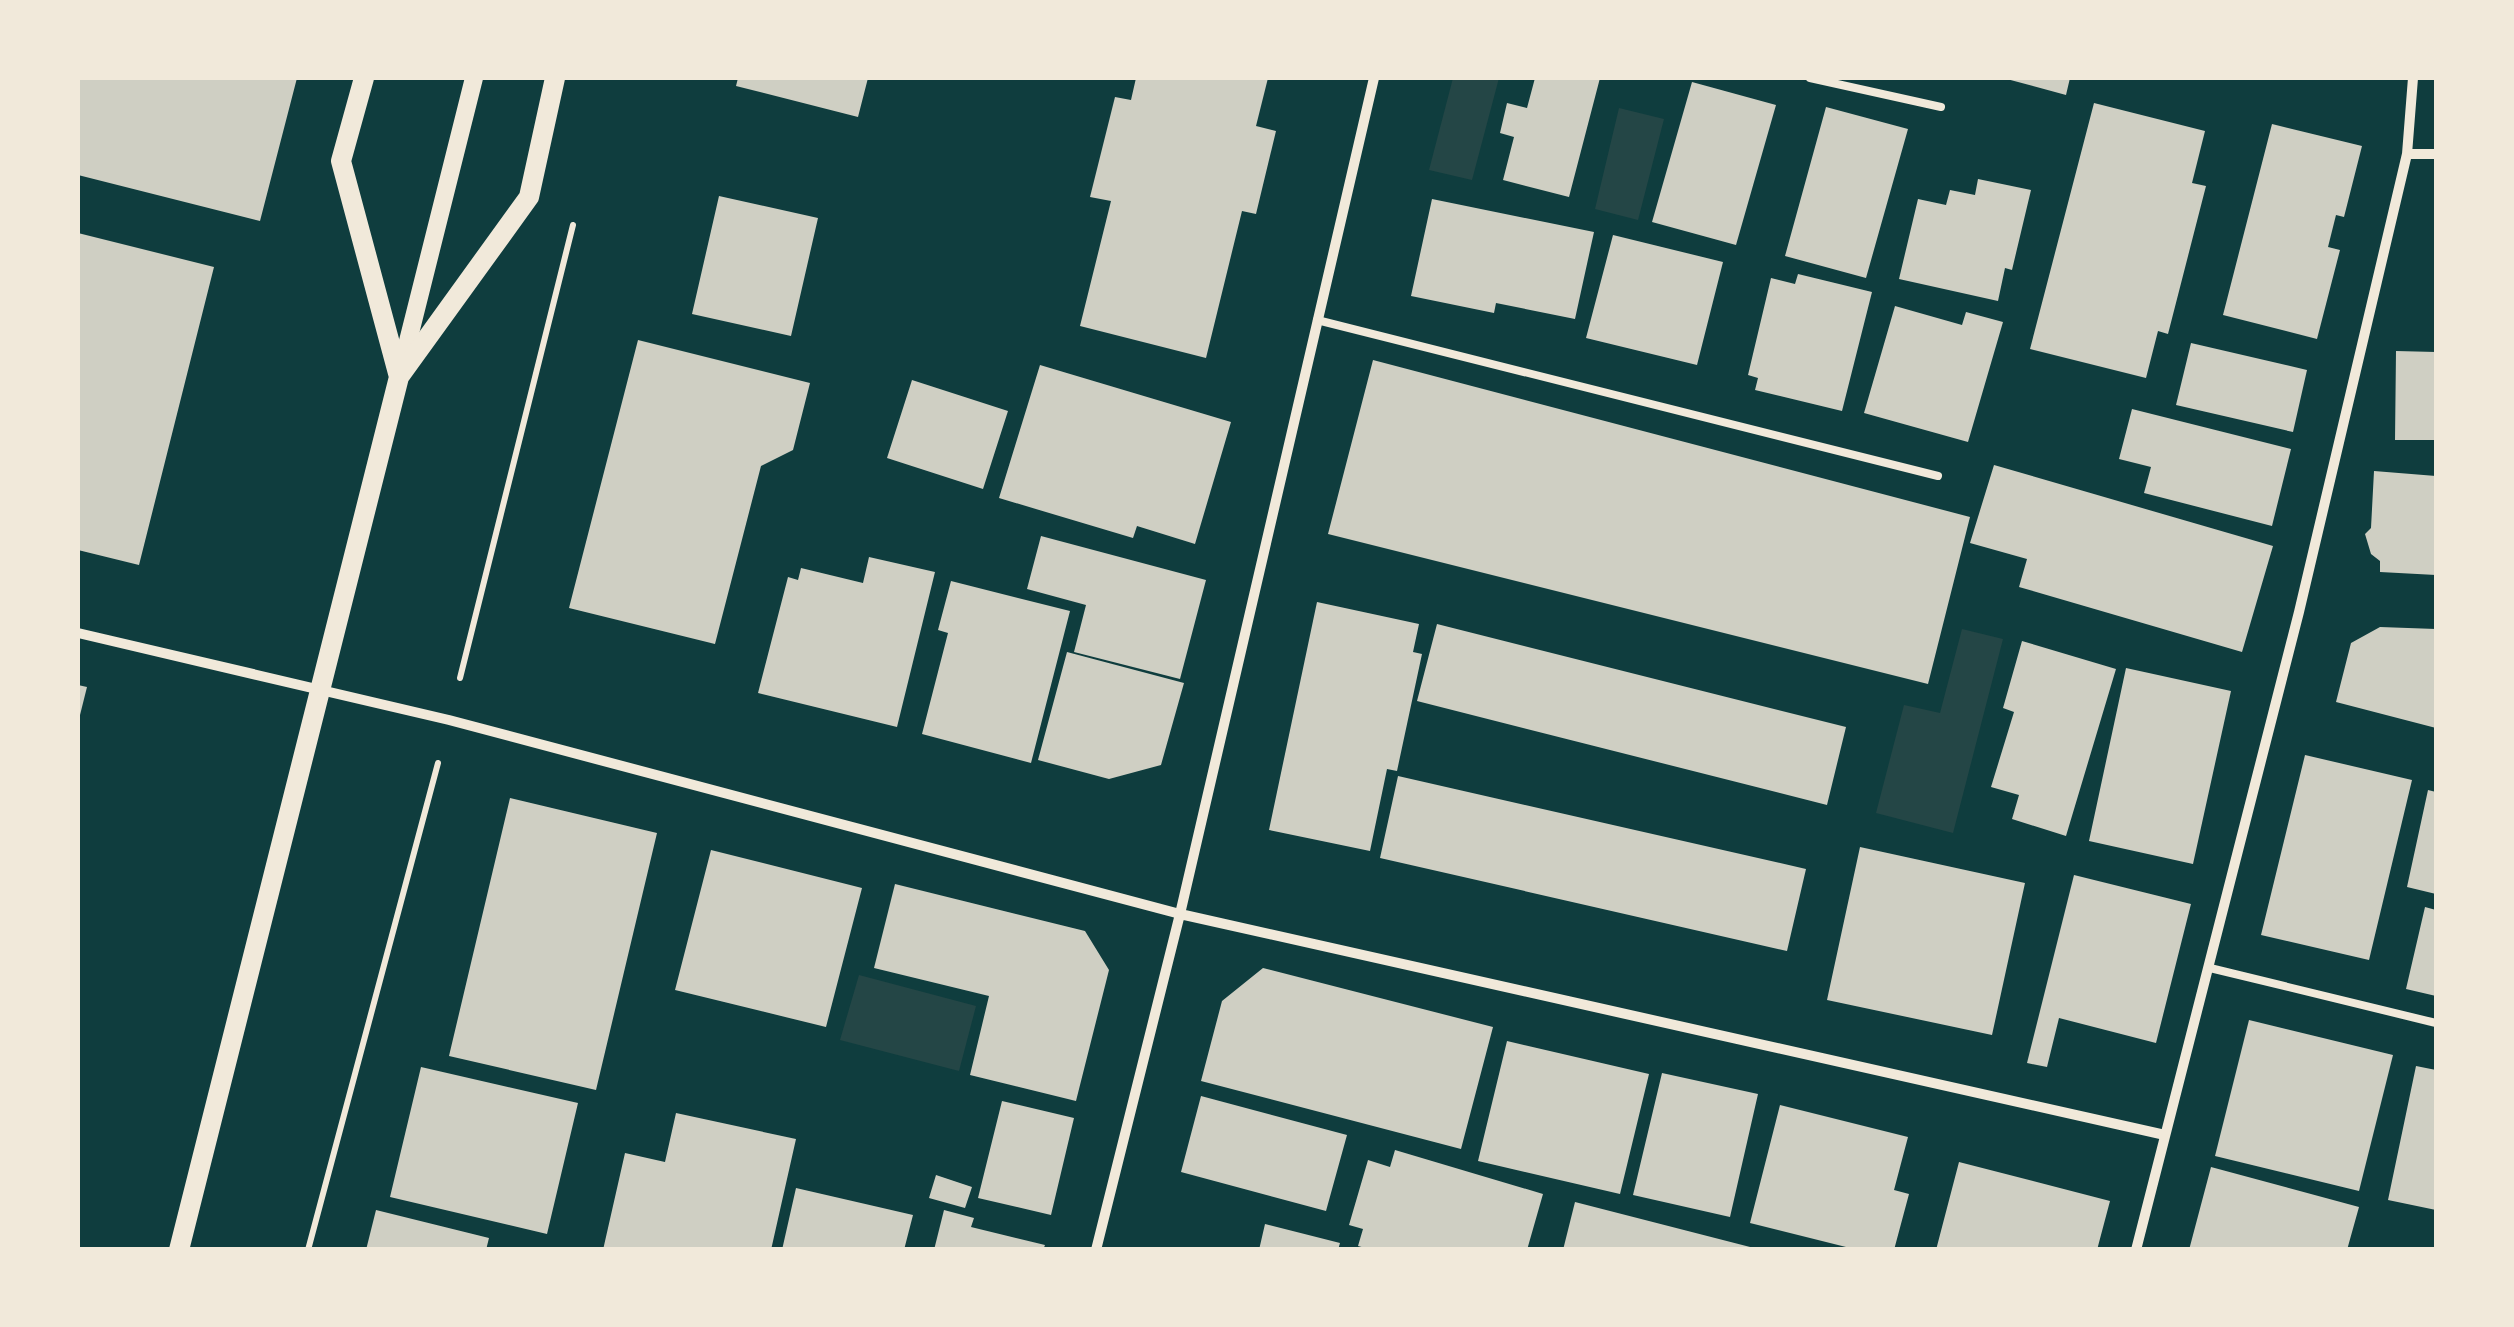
<svg xmlns="http://www.w3.org/2000/svg" width="2514" height="1327" viewBox="0 0 2514 1327" font-family="'Source Sans 3',sans-serif">
	<style>
		.green { fill: #244646 }
		.building { fill: #cfcfc3 }
		.lines { fill: none; stroke-linecap: round; stroke-linejoin: round }
		.path { stroke: #f1e9da; stroke-width: 6 }
		.service { stroke: #f1e9da; stroke-width: 8 }
		.minor { stroke: #f1e9da; stroke-width: 10 }
		.tertiary { stroke: #f1e9da; stroke-width: 18 }
		.secondary { stroke: #f1e9da; stroke-width: 20 }
	</style>
	<rect width="100%" height="100%" fill="#0f3d3e"/>
	<path class="green" d="M1453,78h46l-27,102 -43,-10z
		M1619,108l45,11 -26,101 -43,-11z
		M1962,629l41,10 -50,194 -77,-20 28,-108 36,8z
		M859,975l117,31 -17,65 -119,-31z"/>
	<path class="building" d="M78,78h219l-37,143 -182,-46z
		M738,78h130l-10,39 -122,-31z
		M1136,78h132l-12,48 20,5 -20,83 -14,-3 -36,147 -126,-32 31,-125 -21,-4 25,-100 16,3z
		M1535,78h65l-31,119 -66,-17 11,-43 -14,-4 7,-30 20,5z
		M2003,78h67l-4,17z
		M1692,82l84,23 -40,140 -84,-23z
		M2094,103l111,28 -13,52 14,3 -38,148 -10,-3 -12,47 -116,-29z
		M1826,107l82,22 -42,149 -81,-22z
		M2272,124l90,22 -18,71 -8,-2 -8,32 12,3 -23,89 -94,-24z
		M1978,179l53,11 -19,80 -7,-2 -7,33 -99,-22 19,-80 28,6 4,-15 25,5z
		M719,196l99,22 -27,118 -99,-22z
		M1432,199l162,33 -19,87 -79,-16 -2,10 -83,-17z
		M78,233l136,34 -75,298 -61,-15z
		M1613,235l110,27 -26,103 -111,-27z
		M1798,274l74,18 -30,119 -87,-21 3,-12 -10,-3 23,-97 24,6z
		M1895,306l67,19 4,-13 37,10 -35,120 -104,-29z
		M638,340l172,43 -17,67 -32,16 -46,178 -146,-36z
		M2191,343l116,27 -14,62 -117,-27z
		M2396,351l40,1v88h-41z
		M1373,360l597,157 -42,167 -600,-150z
		M1040,365l191,57 -36,122 -58,-18 -4,12 -134,-40z
		M912,380l96,31 -25,78 -96,-31z
		M2132,409l159,40 -19,77 -128,-33 7,-26 -32,-8z
		M1994,465l279,81 -31,106 -223,-65 8,-28 -57,-16z
		M2374,471l62,5v99l-56,-3v-11l-9,-7 -6,-20 6,-6z
		M1041,536l165,44 -26,99 -106,-27 12,-47 -59,-16z
		M869,557l66,15 -38,155 -139,-34 30,-116 10,3 3,-12 62,15z
		M951,581l119,30 -39,152 -109,-29 26,-101 -10,-3z
		M1317,602l102,22 -6,28 9,2 -25,117 -10,-2 -17,82 -101,-21z
		M1437,624l409,103 -19,78 -410,-104z
		M2380,627l56,2v99l-100,-26 15,-59z
		M2022,641l94,28 -50,167 -54,-17 7,-24 -28,-8 23,-75 -11,-4z
		M1067,652l117,31 -23,82 -52,14 -71,-19z
		M2126,668l105,23 -38,173 -104,-23z
		M78,685l9,2 -8,32h-1z
		M2305,755l107,25 -43,180 -108,-25z
		M1398,776l408,93 -19,82 -407,-93z
		M2428,790l8,2v102l-29,-7z
		M510,798l147,35 -61,257 -147,-34z
		M1860,847l165,36 -33,152 -165,-35z
		M711,850l151,38 -36,139 -151,-37z
		M2074,875l117,29 -35,139 -97,-25 -12,49 -20,-4z
		M895,884l190,47 24,39 -33,131 -106,-26 19,-79 -115,-28z
		M2425,907l11,3v86l-30,-7z
		M1263,968l230,59 -32,122 -260,-68 21,-80z
		M2249,1020l144,35 -34,136 -144,-35z
		M1507,1041l142,33 -29,120 -142,-33z
		M2416,1066l20,4v140l-48,-10z
		M421,1067l157,36 -31,131 -157,-37z
		M1662,1073l96,21 -28,123 -97,-22z
		M1201,1096l146,39 -21,76 -145,-39z
		M1002,1101l72,17 -23,97 -73,-17z
		M1780,1105l128,32 -14,53 15,4 -15,56h-36l-108,-27z
		M676,1113l120,26 -25,111h-168l22,-97 40,9z
		M1395,1150l148,44 -16,56h-155l-14,-4 5,-17 -14,-4 19,-65 22,7z
		M1959,1162l151,39 -13,49h-161z
		M2211,1167l148,40 -12,43h-158z
		M936,1175l36,12 -7,21 -36,-10z
		M796,1188l117,27 -9,35h-122z
		M1575,1202l179,46v2h-191z
		M376,1210l113,28 -3,12h-120z
		M944,1210l30,8 -3,9 74,18 -2,5h-109z
		M1265,1224l75,19 -2,7h-79z"/>
	<g class="lines">
		<path class="path" d="M460,678l113,-453
			M308,1250l130,-487"/>
		<path class="service" d="M1810,78l131,29
			M1317,320l621,156
			M2210,968l226,55"/>
		<path class="minor" d="M2407,154h29
			M78,633l371,87 731,194 985,221
			M1096,1250l84,-336 194,-836
			M2136,1250l163,-638 108,-458 6,-76"/>
		<path class="tertiary" d="M400,373l74,-295"/>
		<path class="secondary" d="M364,78l-23,83 58,216
			M179,1250l220,-873 130,-180 26,-119"/>
	</g>
	<rect width="2514" height="1327" fill="none" stroke="#f1e9da" stroke-width="160"/>
</svg>
